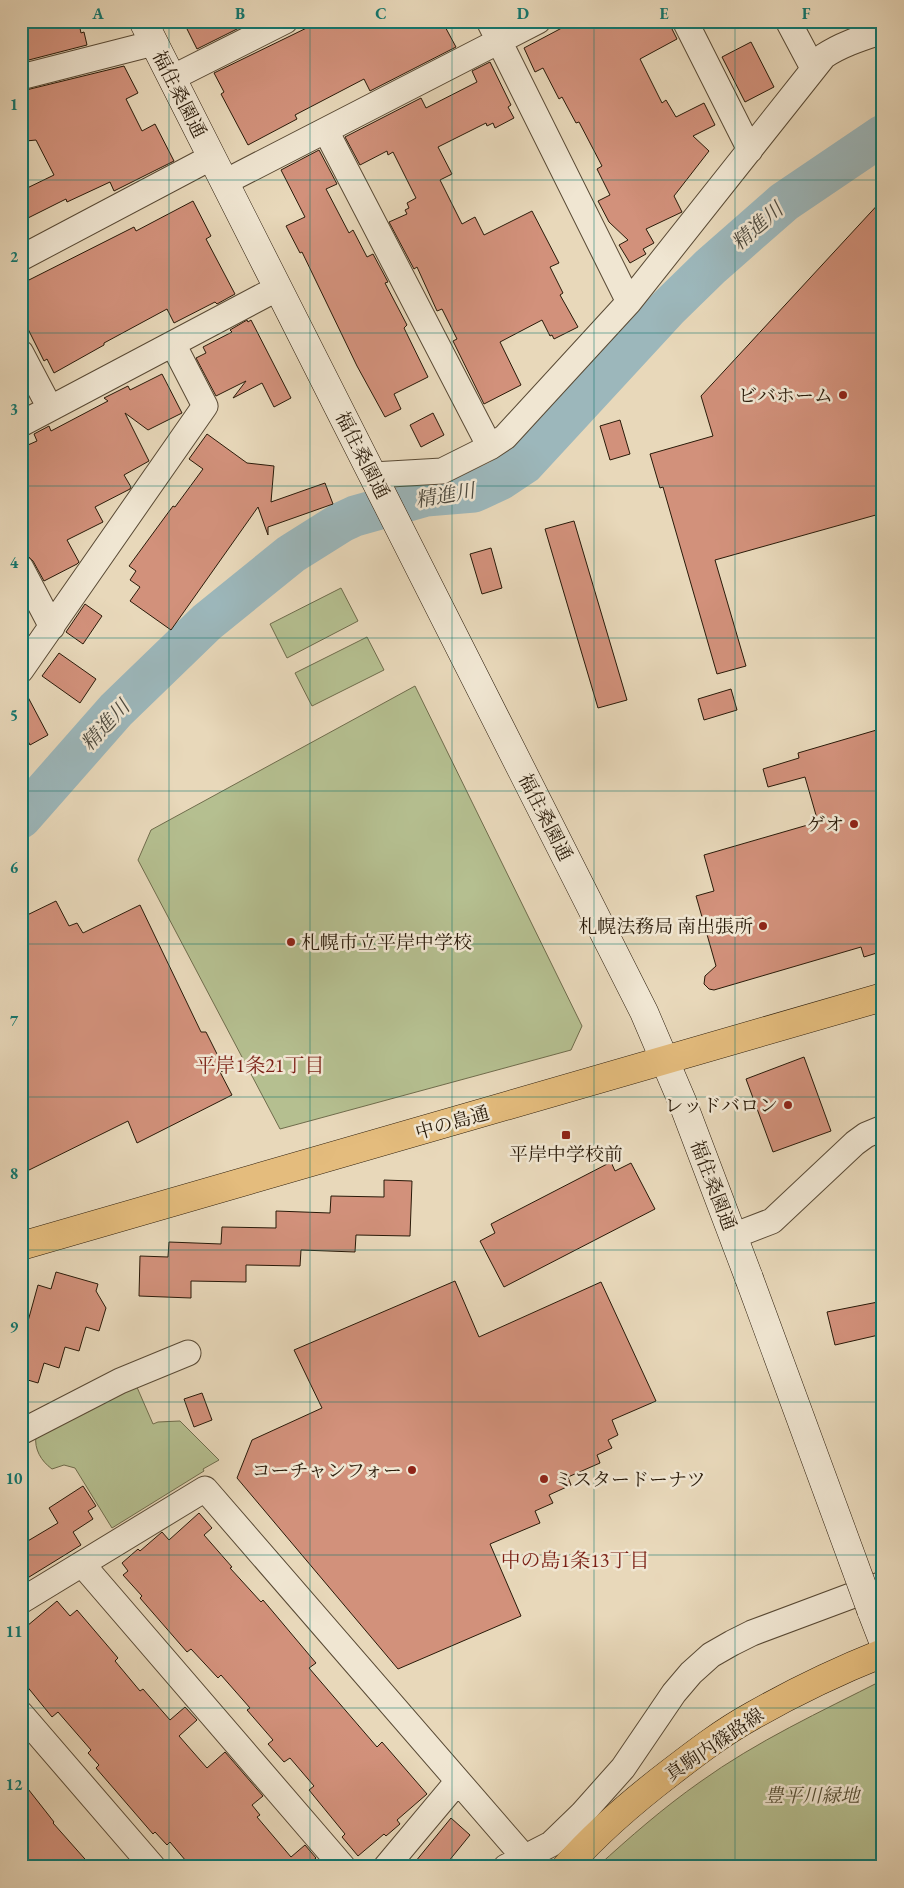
<svg xmlns="http://www.w3.org/2000/svg" width="904" height="1888" viewBox="0 0 904 1888" font-family="'EB Garamond','Noto Serif JP',serif">
	<style>
		.green { fill: #b5bf90; stroke: #6f6c4c }
		.lines { fill: none; stroke-linecap: round; stroke-linejoin: round }
		.river { stroke: #9cb7bb; stroke-width: 41 }
		.building { fill: #d2917b; stroke: #291a09 }
		.street-casing { stroke: #594a35; stroke-width: 27 }
		.secondary-casing { stroke: #291a09; stroke-width: 29 }
		.primary-casing { stroke: #291a09; stroke-width: 29 }
		.highway-casing { stroke: #291a09; stroke-width: 29 }
		.street { stroke: #f0e6d2; stroke-width: 25 }
		.secondary { stroke: #f0e6d2; stroke-width: 28 }
		.primary { stroke: #e4bc7d; stroke-width: 28 }
		.highway { stroke: #e4bc7d; stroke-width: 28 }
		.secondary-bridge-casing { stroke: #291a09; stroke-width: 29; stroke-linecap: butt }
		.secondary-bridge { stroke: #f0e6d2; stroke-width: 28 }
		.grid { fill: none; stroke: #0f766e; stroke-width: 1; stroke-opacity: 0.55 }
		.poi-dot { fill: #8f2418; stroke: #f0e6d2; stroke-width: 2 }
		.labels { text-anchor: middle; stroke-width: 5; stroke-linejoin: round; paint-order: stroke }
		.street-label { font-size: 19px; fill: #291a09; stroke: #f0e6d2 }
		.poi-label { font-size: 19px; fill: #291a09; stroke: #f0e6d2; text-anchor: end }
		.park-label { font-size: 19px; font-style: italic; fill: #534c32; stroke: #f0e6d2 }
		.water-label { font-size: 20px; font-style: italic; fill: #4c493e; stroke: #f0e6d2 }
		.neighbourhood-label { font-size: 20px; fill: #7a1f14; stroke: #f0e6d2 }
		.neatline { fill: none; stroke: #0f766e; stroke-width: 2 }
		.grid-label { font-size: 16px; text-anchor: middle; font-weight: bold; fill: #0f766e }
	</style>
	<rect width="100%" height="100%" fill="#e8d8ba"/>
	<filter id="stains"><feTurbulence type="fractalNoise" baseFrequency=".004" numOctaves="4"/><feColorMatrix values="0 0 0 0 .2 0 0 0 0 .09 0 0 0 0 .02 0 0 0 .5 -.17"/></filter>
	<radialGradient id="worn" r=".72"><stop offset=".6" stop-color="#630" stop-opacity="0"/><stop offset="1" stop-color="#630" stop-opacity=".3"/></radialGradient>
	<path class="green" d="M341,588l17,33 -71,37 -17,-34z
		M367,637l17,33 -72,36 -17,-33z
		M415,686l167,340 -11,24 -291,79 -142,-269 13,-30z
		M136,1385l17,39 5,-2 22,-1 39,39 -16,9 1,2 -92,57 -37,-60 -11,-3 -12,4c-11,-8 -18,-20 -16,-33z
		M883,1680v187h-286c33,-30 66,-59 103,-85 57,-41 120,-70 183,-102z"/>
	<g class="lines">
		<path class="river" d="M21,818l95,-108 91,-88 84,-68 51,-32 13,-6 71,-20 48,-4 26,-12 24,-16 144,-156 42,-41 74,-65 99,-67"/>
	</g>
	<path class="building" d="M21,21h44l1,7 13,-4 2,9 3,-1 3,13 -66,17z
		M183,21h68v1l-54,27z
		M321,21h121l14,26 -86,44 -6,-12 -69,36 2,4 -49,26 -27,-51 3,-2 -10,-19z
		M575,21h93l9,18 -37,20 22,44 4,-3 10,17 28,-14 11,22 -22,11 16,15 -35,45 8,16 -36,17 8,14 -11,6 3,5 -16,9 -11,-18 9,-5 -19,-18 -11,-21 12,-6 -13,-26 5,-3 -23,-44 -3,1 -14,-26 -3,2 -16,-31 -8,4 -11,-24z
		M751,42l23,45 -29,15 -23,-45z
		M490,62l21,43 -3,2 6,11 -19,10 -2,-5 -6,3 -1,-3 -48,24 14,27 -12,6 22,44 13,-7 9,18 48,-24 27,52 -9,4 13,26 -3,2 18,32 -24,12 -2,-4 -2,1 -8,-16 -42,22 21,43 -37,19 -31,-63 4,-2 -15,-30 -5,2 -20,-44 -3,2 -25,-47 18,-8 -2,-4 4,-2 -2,-5 9,-5 -23,-46 -5,3 -1,-4 -27,14 -15,-28 76,-39 5,10 51,-26 -5,-11z
		M124,66l14,27 -12,6 16,32 13,-7 19,37 -60,30 -4,-9 -43,20 -1,-3 -38,19 -7,-14v-13l33,-16 -18,-35 -10,1 -4,-50z
		M319,150l18,34 -11,5 23,44 4,-3 14,27 6,-3 15,28 -3,1 22,42 -3,3 24,49 -34,17 7,15 -16,8 -28,-51 -55,-114 -2,1 -14,-27 19,-9 -24,-47z
		M883,199v314l-168,47 31,106 -29,8 -54,-187 -3,1 -10,-34 63,-18 -12,-40z
		M193,201l18,35 -5,3 29,55 -18,10 -2,-2 -41,21 -7,-14 -63,34v2l-50,28 -7,-14 -3,2 -23,-46v-31l113,-57 2,4z
		M247,320l1,2 3,-2 40,78 -17,9 -12,-24 -29,15 13,-17 -30,15 -20,-38 10,-5 -3,-6 29,-15 -2,-2z
		M162,374l20,39 -34,17 -23,-17 24,48 -25,14 7,12 -1,2 -35,18 8,15 -36,18 12,22 -2,2 -33,17 -11,-20 -5,-5 -7,-2v-106l16,-7 -3,-7 15,-8 2,5 57,-30 -4,-3 24,-12 2,4z
		M433,413l11,22 -23,12 -11,-22z
		M620,420l10,34 -20,6 -10,-34z
		M207,434l40,29 27,3 -3,36 54,-19 8,21 -65,23v8l-10,-28 -87,123 -41,-29 10,-14 -10,-7 6,-9 -7,-5 44,-60 2,1 28,-38 -14,-10z
		M574,521l53,179 -29,8 -53,-179z
		M491,548l11,40 -20,6 -12,-40z
		M85,604l17,12 -19,28 -17,-12z
		M59,653l37,26 -16,24 -38,-27z
		M21,684l27,51 -18,10 -9,-17z
		M731,689l6,21 -33,10 -6,-21z
		M880,729l3,11v211l-19,6 -3,-10 -147,43 -5,-1 -5,-5 1,-8 11,-10 -20,-70 18,-5 -10,-36 114,-33 -13,-45 -37,10 -5,-18 36,-11 -1,-5z
		M56,901l13,25 8,-3 6,10 57,-28 61,127h5l19,38 -5,2 12,23 -95,48 -9,-22 -107,53v-256z
		M804,1057l27,74 -58,21 -27,-73z
		M611,1162l4,9 16,-8 24,46 -151,78 -24,-46 15,-8 -4,-9z
		M384,1180l28,1 -2,55 -54,-1 -1,17 -54,-2 -1,16 -54,-1v17l-55,-1v17l-52,-2 1,-40 28,1 1,-15 52,2 1,-17 54,1v-17l54,2 1,-17 53,1z
		M56,1272l42,12 -2,7 10,17 -7,23 -13,-4 -7,24 -14,-4 -6,21 -15,-5 -6,20 -17,-5v-47l4,1 13,-47 13,4z
		M455,1281l24,56 122,-55 55,119 -44,19 6,15 -10,5 4,8 -15,7 3,8 -32,14 3,8 -22,10 4,8 -18,8 5,12 -50,21 31,72 -123,53 -161,-191 15,-38 70,-32 -28,-58z
		M883,1301v33l-48,11 -8,-33z
		M202,1393l10,27 -18,7 -10,-28z
		M83,1486l13,20 -8,5 5,8 -20,13 8,13 -60,37v-37l37,-22 -9,-15z
		M199,1513l13,15 -8,7 28,32 -2,1 31,34 2,-2 53,63 -7,5 68,79 5,-5 45,52 -30,26 3,4 -14,12 -2,-2 -26,22 -16,-19 3,-3 -36,-44 5,-4 -24,-28 -6,4 -16,-18 5,-4 -26,-30 3,-2 -29,-33 -3,3 -27,-29 -4,3 -47,-54 2,-2 -19,-21 5,-4 -6,-8 16,-14 2,2 22,-19 7,8z
		M57,1601l13,15 7,-6 41,48 -3,3 25,30 3,-2 27,31 15,-13 12,13 -18,16 28,32 18,-16 38,44 -11,9 8,10 -3,2 34,40 14,-12 11,13 -10,9h-115l-21,-25 -3,3 -12,-13 -2,2 -57,-66 3,-3 -11,-12 3,-3 -33,-38 -6,5 -31,-38v-48z
		M21,1780l33,42 -1,1 39,44h-71z
		M451,1818l19,17 -26,32h-33z"/>
	<g class="lines">
		<defs>
			<path id="street" d="M489,21l140,281
				M685,21l65,129
				M788,21l25,47
				M21,77l133,-34
				M172,78l113,-57
				M326,131l164,316
				M225,182l313,-161
				M21,258l191,-101
				M21,353l29,55
				M21,424l257,-136
				M373,475l69,-4 48,-24 15,-10 124,-135 195,-246c18,-12 38,-18 59,-25
				M21,568l31,59
				M21,670l184,-264 -32,-62
				M733,1236l39,-15 83,-78 11,-8 17,-7
				M21,1432l99,-51 68,-28
				M82,1564l261,303
				M21,1601l184,-112 319,368
				M21,1714l132,153
				M386,1867l72,-86
				M506,1867l45,-23 31,-30 41,-46 51,-75 17,-20 20,-18 21,-12 20,-10 131,-49"/>
			<path id="secondary" d="M143,21l501,991 38,89 67,177
				M871,1610l12,31"/>
			<path id="primary" d="M566,1867c31,-35 67,-66 105,-95 26,-20 52,-40 81,-56 42,-24 86,-45 131,-63"/>
			<path id="highway" d="M21,1246l862,-249"/>
		</defs>
		<use href="#street" class="street-casing"/>
		<use href="#secondary" class="secondary-casing"/>
		<use href="#primary" class="primary-casing"/>
		<use href="#highway" class="highway-casing"/>
		<use href="#street" class="street"/>
		<use href="#secondary" class="secondary"/>
		<use href="#primary" class="primary"/>
		<use href="#highway" class="highway"/>
		<defs>
			<path id="secondary-bridge" d="M749,1278l122,332"/>
		</defs>
		<use href="#secondary-bridge" class="secondary-bridge-casing"/>
		<use href="#secondary-bridge" class="secondary-bridge"/>
	</g>
	<path class="grid" d="M169,21v1846M310,21v1846M452,21v1846M594,21v1846M735,21v1846M21,180h862M21,333h862M21,486h862M21,638h862M21,791h862M21,944h862M21,1097h862M21,1250h862M21,1402h862M21,1555h862M21,1708h862"/>
	<g class="poi-dot">
		<circle cx="843" cy="395" r="5"/>
		<circle cx="854" cy="824" r="5"/>
		<circle cx="763" cy="926" r="5"/>
		<circle cx="291" cy="942" r="5"/>
		<circle cx="788" cy="1105" r="5"/>
		<rect x="561" y="1130" width="10" height="10" rx="2.5"/>
		<circle cx="412" cy="1470" r="5"/>
		<circle cx="544" cy="1479" r="5"/>
	</g>
	<g class="labels">
		<g class="street-label">
			<text transform="translate(180 94) rotate(63)" y="7">福住桑園通</text>
			<text transform="translate(363 455) rotate(63)" y="7">福住桑園通</text>
			<text transform="translate(546 817) rotate(63)" y="7">福住桑園通</text>
			<text transform="translate(452 1122) rotate(-16)" y="7">中の島通</text>
			<text transform="translate(714 1185) rotate(69)" y="7">福住桑園通</text>
			<text transform="translate(714 1744) rotate(-34)" y="7">真駒内篠路線</text>
		</g>
		<g class="poi-label">
			<text x="833" y="402">ビバホーム</text>
			<text x="844" y="831">ゲオ</text>
			<text x="753" y="933">札幌法務局 南出張所</text>
			<text x="301" y="949" text-anchor="start">札幌市立平岸中学校</text>
			<text x="778" y="1112">レッドバロン</text>
			<text x="566" y="1161" text-anchor="middle">平岸中学校前</text>
			<text x="402" y="1477">コーチャンフォー</text>
			<text x="554" y="1486" text-anchor="start">ミスタードーナツ</text>
		</g>
		<g class="park-label">
			<text x="812" y="1802">豊平川緑地</text>
		</g>
		<g class="water-label">
			<text transform="translate(757 226) rotate(-41)" y="7">精進川</text>
			<text transform="translate(445 495) rotate(-10)" y="7">精進川</text>
			<text transform="translate(105 725) rotate(-47)" y="7">精進川</text>
		</g>
		<g class="neighbourhood-label">
			<text x="260" y="1072">平岸1条21丁目</text>
			<text x="575" y="1567">中の島1条13丁目</text>
		</g>
	</g>
	<rect width="904" height="1888" fill="none" stroke="#e8d8ba" stroke-width="55"/>
	<rect x="28" y="28" width="848" height="1832" class="neatline"/>
	<g class="grid-label">
		<text x="98" y="19">A</text>
		<text x="240" y="19">B</text>
		<text x="381" y="19">C</text>
		<text x="523" y="19">D</text>
		<text x="664" y="19">E</text>
		<text x="806" y="19">F</text>
		<text x="14" y="110">1</text>
		<text x="14" y="262">2</text>
		<text x="14" y="415">3</text>
		<text x="14" y="568">4</text>
		<text x="14" y="721">5</text>
		<text x="14" y="873">6</text>
		<text x="14" y="1026">7</text>
		<text x="14" y="1179">8</text>
		<text x="14" y="1332">9</text>
		<text x="14" y="1484">10</text>
		<text x="14" y="1637">11</text>
		<text x="14" y="1790">12</text>
	</g>
	<rect width="100%" height="100%" filter="url(#stains)"/>
	<rect width="100%" height="100%" fill="url(#worn)"/>
</svg>
